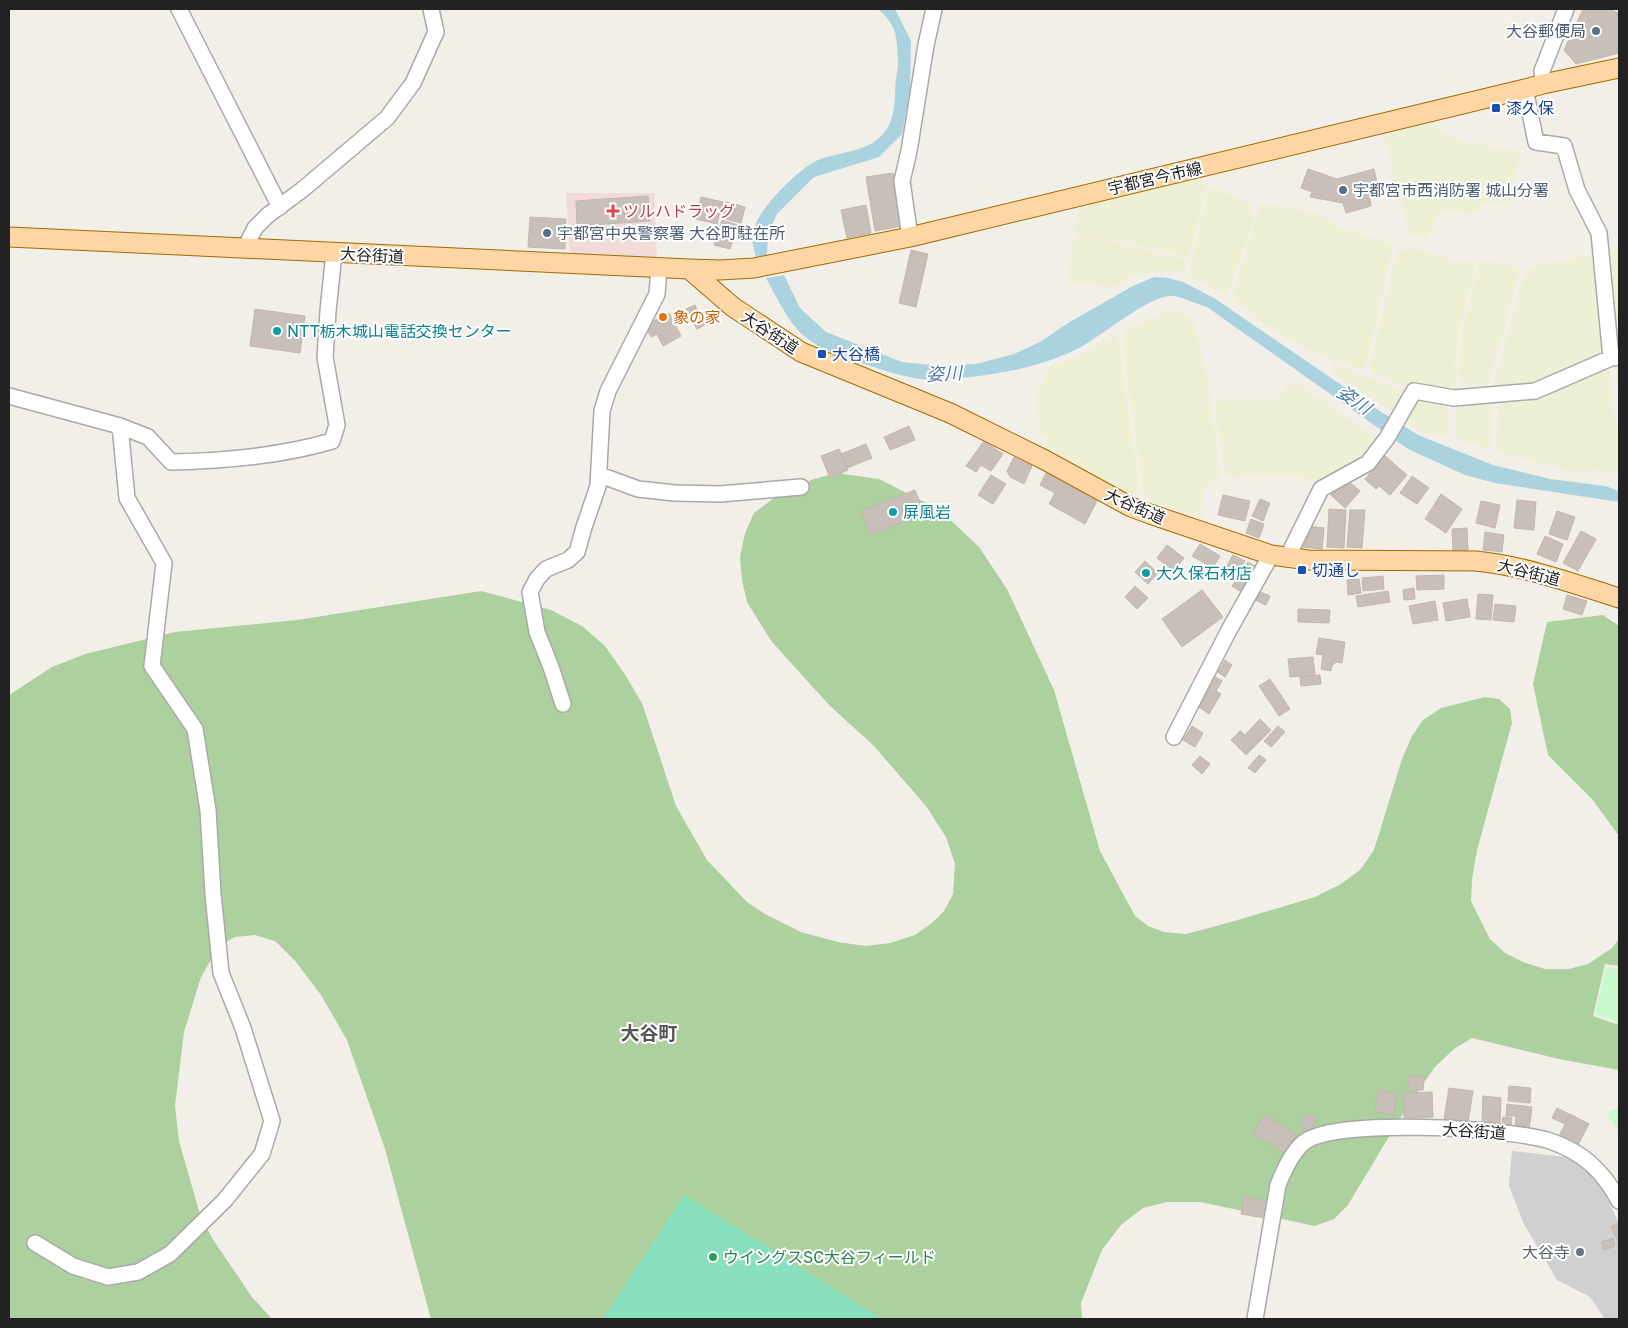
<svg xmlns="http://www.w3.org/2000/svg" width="1628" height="1328" viewBox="0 0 1628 1328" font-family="'Golos Text','Noto Sans JP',sans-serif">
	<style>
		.commercial { fill: #f2dad9 }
		.religious { fill: #d0d0d0 }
		.farmland { fill: #eef0d5 }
		.forest { fill: #add19e }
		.park { fill: #c8facc }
		.pitch { fill: #88e0be }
		.water { fill: #aad3df }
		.building { fill: #c7bfb8; stroke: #c4b6ab }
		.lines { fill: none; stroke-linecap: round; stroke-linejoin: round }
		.minor-casing { stroke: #a9a9a9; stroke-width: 18 }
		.major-casing { stroke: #a06b00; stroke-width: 21 }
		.minor { stroke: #fff; stroke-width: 15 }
		.major { stroke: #fcd6a4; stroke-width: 19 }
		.service-dot { fill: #5c6f8a; stroke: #fff; stroke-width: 2 }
		.transit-dot { fill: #1a4fb4; stroke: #fff; stroke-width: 2 }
		.health-dot { fill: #e0444e; stroke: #fff; stroke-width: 2 }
		.food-dot { fill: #e8710a; stroke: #fff; stroke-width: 2 }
		.culture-dot { fill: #0f9aa8; stroke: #fff; stroke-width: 2 }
		.worship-dot { fill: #6b7280; stroke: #fff; stroke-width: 2 }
		.leisure-dot { fill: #2e9e5b; stroke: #fff; stroke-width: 2 }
		.labels { text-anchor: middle; stroke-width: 4; stroke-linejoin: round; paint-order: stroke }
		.service-label { font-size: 16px; fill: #4e5e75; stroke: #fff; text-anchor: start }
		.transit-label { font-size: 16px; fill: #164399; stroke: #fff; text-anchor: start }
		.street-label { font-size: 16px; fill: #222; stroke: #fff }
		.health-label { font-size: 16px; fill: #be3a42; stroke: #fff; text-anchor: start }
		.food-label { font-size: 16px; fill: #c56008; stroke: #fff; text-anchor: start }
		.culture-label { font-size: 16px; fill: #0d838f; stroke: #fff; text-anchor: start }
		.worship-label { font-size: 16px; fill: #5b616d; stroke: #fff; text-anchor: end }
		.leisure-label { font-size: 16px; fill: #27864d; stroke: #fff; text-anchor: start }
		.water-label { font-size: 18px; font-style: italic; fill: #4a7aab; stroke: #fff }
		.quarter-label { font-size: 19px; font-weight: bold; fill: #555; stroke: #fff }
	</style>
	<rect width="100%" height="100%" fill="#f2efe9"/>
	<path class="commercial" d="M566,193h88l3,65 -87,-3z"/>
	<path class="religious" d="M1512,1151l54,6 30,19 23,47v96h-14l-15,-22 -33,-17 -33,-56 -15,-38z"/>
	<path class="farmland" d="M1425,122l40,20 55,9 -10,56 -28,-4 -5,11 -38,-1 -11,25 -18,-2 -27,-103z
		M1195,178l12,6 -18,73 -116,-26 7,-27z
		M1213,187l39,18 2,16 -23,65 -5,10 -36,-20 -1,-2 18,-81z
		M1259,203l57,10 28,16 47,14 1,8 -26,115 -4,3 -27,-7 -35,-16 -35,-22 -31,-24 -1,-5 24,-78z
		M1075,233l113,27 -3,13 -27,-3 -25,6 -18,11 -48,-3z
		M1619,248v103h-3l-12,-102z
		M1410,249l12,1 34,12h21l-17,66 -6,38 2,17 -1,6 -6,3 -42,-6 -34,-12 -4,-6 28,-117z
		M1597,255l11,99 -77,32 -38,1 33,-119 48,-10z
		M1480,260l35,5 5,4 -31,114 -4,2 -21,-1 -5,-6 -1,-8 5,-40z
		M1171,311l11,2 10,5 14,50 15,110 -8,3 -8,6 -4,23 5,8 -35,-9 -27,-11 -22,-162 2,-4 15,-9 16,-7z
		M1116,334l2,3 22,156 -4,2 -12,-1 -78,-47v-9l-6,-3 -3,-43 14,-26 33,-12z
		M1619,361v45l-4,-42z
		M1334,364l72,27 -10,22 -35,-20 -30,-22z
		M1604,366l5,3 4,38 6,31v35l-2,1 -21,-4 -29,1 -64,-18 -6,-4 1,-42 5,-6z
		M1294,381l84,58 -1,5 -20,19 -24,9 -13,10 -26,-6 -66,2 -3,-5 -10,-67 2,-5 58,-1 15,-17z
		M1419,398l30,6 -1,31 -6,1 -18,-3 -16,-11 -3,-4 9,-17z
		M1457,404h35l-2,42 -5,2 -26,-8 -4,-5z"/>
	<path class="forest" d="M836,473l43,6 61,31 39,37 28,42 47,101 46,161 35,65 13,10 16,6 22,2 45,-12 84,-25 26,-13 19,-14 14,-20 28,-91 10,-23 11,-16 18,-12 44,-11 14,2 11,10 2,14 -35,127 -5,29 -1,22 19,38 15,14 18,9 22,7h24l19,-5 24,-16 7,-9v27l-14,-2 -12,52 26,9v45l-60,-11 -87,-21 -18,11 -20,19 -35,52 -51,85 -14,14 -19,7 -115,-24h-33l-24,6 -22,17 -19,25 -21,53 1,16h-651l-46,-170 -38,-109 -26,-45 -25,-33 -21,-21 -20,-6 -20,2 -16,9 -18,31 -17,55 -9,74 4,35 22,77 13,23 38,56 20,22h-263v-624l43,-28 33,-13 90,-22 122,-12 184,-29 70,19 31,16 23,20 19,27 18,30 34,103 31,54 40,42 18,12 36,18 37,10 27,4 25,-3 25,-8 17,-12 12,-12 9,-17 2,-30 -9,-27 -20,-31 -53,-61 -44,-40 -57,-63 -25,-40 -5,-22 -2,-23 5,-24 9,-20 20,-15 37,-18z
		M1603,615l16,11v210l-27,-37 -44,-44 -15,-71 14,-62z"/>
	<path class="park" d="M1606,967l13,2v54l-24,-9z
		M1619,1107v26l-12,-19z"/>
	<path class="pitch" d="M684,1195l198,124h-279z"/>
	<path class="water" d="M878,9h17l16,32 -1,48 -8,45 -23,23 -65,20 -37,37 -9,20 -1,22 -11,2c-2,-8 -5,-18 -3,-26 4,-22 45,-63 65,-72 23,-9 49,-7 66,-27 13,-16 10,-36 12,-55 1,-5 2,-10 2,-15 -1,-25 0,-37 -20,-54z
		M784,275l16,33 26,24 76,30 37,4 37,-2 38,-10 26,-12 28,-19 65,-37 21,-9 14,1 15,4 31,16 161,110 43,27 75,30 57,14 55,7 14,5v11l-124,-19 -30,-8 -57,-26 -201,-142c-11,-3 -22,-9 -33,-11 -22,-4 -75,43 -99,54 -35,17 -75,24 -114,28 -13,1 -28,3 -41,1 -20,-3 -40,-10 -59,-16 -20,-6 -42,-14 -58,-28 -14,-12 -28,-40 -37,-57z"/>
	<path class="building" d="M1583,9h25l11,4v40l-43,11 -12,-14z
		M1308,169l29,10 37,-10 6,27 -10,2 1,8 -25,7 -3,-10 -33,-6 2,-5 -11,-4z
		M893,173l9,53 -27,5 -9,-54z
		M648,196l2,25 -73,5 -1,-25z
		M701,197l22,5 -6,22 -21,-5z
		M726,202l19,5 -4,16 -19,-5z
		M866,205l5,28 -24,5 -6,-28z
		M530,217l36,2 -1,30 -37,-2z
		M722,220l16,5 -8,24 -16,-4z
		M911,250l17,4 -12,53 -17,-4z
		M695,305l10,20 -8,4 -11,-20z
		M255,309l50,7 -5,37 -50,-7z
		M669,313l12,23 -18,10 -6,-12 -6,3 -6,-12z
		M909,426l6,14 -25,10 -6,-13z
		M984,441l19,13 -12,17 -10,-6 -5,7 -10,-6z
		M866,444l6,14 -25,10 -6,-14z
		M839,449l9,21 -18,8 -9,-22z
		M1385,456l22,19 -17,20 -11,-9 -3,3 -11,-10z
		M1014,457l18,9 -8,18 -14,-7 -3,-6z
		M1046,473l51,28 -12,23 -36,-20 6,-11 -15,-8z
		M991,475l15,9 -13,20 -15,-9z
		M1412,476l17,12 -12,16 -17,-11z
		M1346,479l14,12 -15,17 -14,-13z
		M915,490l9,23 -53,22 -10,-24z
		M1441,494l21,15 -16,24 -21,-14z
		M1223,495l27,6 -5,20 -27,-6z
		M1260,499l10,4 -7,18 -11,-5z
		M1517,500l19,2 -2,28 -20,-2z
		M1481,501l19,4 -5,23 -19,-5z
		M1329,509l17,1 -2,38 -17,-1z
		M1350,510h15l-3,38 -15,-1z
		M1557,511l18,6 -8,23 -18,-6z
		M1251,519l13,5 -5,14 -13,-5z
		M1305,526l19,2 -2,21 -20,-2z
		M1467,528l1,22 -15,1 -1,-22z
		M1581,531l15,8 -18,32 -15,-8z
		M1485,532l19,3 -2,17 -19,-2z
		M1545,536l18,8 -7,18 -19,-8z
		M1200,544l20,12 -7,12 -21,-12z
		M1167,545l17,13 -10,13 -17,-13z
		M1233,555l12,6 -11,17 -11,-6z
		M1145,561l13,12 -10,11 -13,-12z
		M1248,562l11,6 -16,25 -11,-7z
		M1444,575v14l-27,1 -1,-14z
		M1383,576l1,13 -21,2 -1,-13z
		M1359,579l2,14 -13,2 -1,-15z
		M1135,586l13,12 -11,11 -12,-12z
		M1414,588l1,11 -11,1 -1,-10z
		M1202,590l21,27 -41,30 -20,-28z
		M1258,591l12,5 -4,9 -11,-5z
		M1388,591l2,11 -32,5 -2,-11z
		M1478,594l15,1 -2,25 -15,-1z
		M1567,595l20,6 -5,14 -19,-6z
		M1467,599l3,18 -24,4 -3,-18z
		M1435,601l3,19 -25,4 -4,-18z
		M1495,604l21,2 -2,16 -21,-2z
		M1298,609l32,1 -1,13 -31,-1z
		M1319,638l26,4 -3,21 -6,-1 -4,4 -1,5 -10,-2 2,-14 -7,-1z
		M1313,657l2,18 -25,2 -2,-18z
		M1225,660l7,5 -7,12 -7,-5z
		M1212,675l10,6 -6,10 5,3 -12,20 -16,-11z
		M1320,675l1,9 -20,2 -1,-9z
		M1270,679l20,30 -11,7 -20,-30z
		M1260,719l11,11 -25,25 -15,-15 9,-9 5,4z
		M1192,726l11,7 -8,14 -12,-7z
		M1278,726l7,6 -14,15 -7,-6z
		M1259,755l7,5 -11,13 -7,-5z
		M1200,756l10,8 -8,10 -10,-9z
		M1409,1076h15l-1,14h-15z
		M1509,1086l22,2 -1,15 -22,-2z
		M1449,1088l24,3 -5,32 -24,-4z
		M1378,1090l19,3 -3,22 -19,-3z
		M1432,1092l1,25 -29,1 -1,-25z
		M1483,1096l18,2 -1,26 -18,-1z
		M1507,1104l25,3 -3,23 -14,-1 1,-13h-10z
		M1557,1108l12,6 -4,10 -13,-6z
		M1307,1113l10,6 -7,13 -10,-6z
		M1265,1114l31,21 -12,18 -31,-20z
		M1570,1114l19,10 -11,21 -19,-9z
		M1503,1117l9,1 -1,7 -9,-1z
		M1244,1197l25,4 -4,17 -24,-4z
		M1619,1223v20l-8,-16z
		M1613,1238l2,8 -11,4 -3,-8z"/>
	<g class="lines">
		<defs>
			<path id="minor" d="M179,9l101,198
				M1543,84l-1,-13 24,-62
				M1525,89l11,53 28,4 13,44 22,43 12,125
				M910,237l-8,-56 7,-30 17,-106 8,-36
				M245,248l10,-20 13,-13 34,-25 85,-72 26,-35 23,-51 -5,-23
				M9,396l111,30 28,11 23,25c53,-1 110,-6 161,-21l5,-16 -12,-68 3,-46 6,-58
				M600,475l38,14 37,4 45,1 81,-7
				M1287,558l34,-69 47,-26 19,-25 27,-47 40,7 81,-7 76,-33 8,-1
				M563,704l-12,-37 -14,-35 -7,-40 7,-13 9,-10 22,-9 9,-8 7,-25 14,-41 4,-75 6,-20 49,-97 2,-26
				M1174,737l54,-105 43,-77
				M35,1243l38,23 35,11 30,-5 32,-18 55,-54 37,-46 10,-33 -29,-93 -22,-55 -8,-79 -5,-84 -13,-81 -43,-63 12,-103 -37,-65 -7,-72
				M1255,1319l23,-134c6,-15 13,-31 25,-42 31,-26 207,-15 247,-2 33,11 53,30 69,60"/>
			<path id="major" d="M9,237l680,32 31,1 34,-2 156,-31 615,-148 18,-5 76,-16
				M689,269l44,38 68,45 149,61 95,47 86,47 19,7 121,41 37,5 168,1c49,5 96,22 143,37"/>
		</defs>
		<use href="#minor" class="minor-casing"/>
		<use href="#major" class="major-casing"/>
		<use href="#minor" class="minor"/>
		<use href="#major" class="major"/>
	</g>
	<g class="service-dot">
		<circle cx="1596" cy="31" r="5"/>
		<circle cx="1343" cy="190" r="5"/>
		<circle cx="547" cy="233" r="5"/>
	</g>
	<g class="transit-dot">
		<rect x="1491" y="103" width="10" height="10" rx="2.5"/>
		<rect x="817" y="349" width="10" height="10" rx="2.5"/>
		<rect x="1297" y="565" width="10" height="10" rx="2.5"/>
	</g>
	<path class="health-dot" d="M610.5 203.5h5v5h5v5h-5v5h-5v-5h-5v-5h5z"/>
	<circle class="food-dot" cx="663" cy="317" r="5"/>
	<g class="culture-dot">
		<circle cx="277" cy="331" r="5"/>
		<circle cx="893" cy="512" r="5"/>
		<circle cx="1146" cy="573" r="5"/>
	</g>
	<circle class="worship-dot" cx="1580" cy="1252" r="5"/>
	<circle class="leisure-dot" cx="713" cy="1257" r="5"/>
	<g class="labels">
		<g class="service-label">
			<text x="1586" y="37" text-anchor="end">大谷郵便局</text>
			<text x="1353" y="196">宇都宮市西消防署 城山分署</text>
			<text x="557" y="239">宇都宮中央警察署 大谷町駐在所</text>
		</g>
		<g class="transit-label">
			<text x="1506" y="114">漆久保</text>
			<text x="832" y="360">大谷橋</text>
			<text x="1312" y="576">切通し</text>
		</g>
		<g class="street-label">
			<text transform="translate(1155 178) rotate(-13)" y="6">宇都宮今市線</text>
			<text transform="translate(372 255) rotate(3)" y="6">大谷街道</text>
			<text transform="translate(770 332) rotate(33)" y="6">大谷街道</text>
			<text transform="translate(1135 506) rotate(24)" y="6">大谷街道</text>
			<text transform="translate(1529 572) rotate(14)" y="6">大谷街道</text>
			<text transform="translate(1474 1131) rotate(4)" y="6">大谷街道</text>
		</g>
		<g class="health-label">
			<text x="623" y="217">ツルハドラッグ</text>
		</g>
		<g class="food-label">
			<text x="673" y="323">象の家</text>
		</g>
		<g class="culture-label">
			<text x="287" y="337">NTT栃木城山電話交換センター</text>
			<text x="903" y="518">屏風岩</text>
			<text x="1156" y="579">大久保石材店</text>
		</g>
		<g class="worship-label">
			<text x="1570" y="1258">大谷寺</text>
		</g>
		<g class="leisure-label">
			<text x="723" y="1263">ウイングスSC大谷フィールド</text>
		</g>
		<g class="water-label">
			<text transform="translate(944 374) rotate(-3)" y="6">姿川</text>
			<text transform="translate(1354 400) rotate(34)" y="6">姿川</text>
		</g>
		<g class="quarter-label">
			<text x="649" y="1040">大谷町</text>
		</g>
	</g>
	<rect width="1628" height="1328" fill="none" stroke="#222222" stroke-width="20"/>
</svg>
